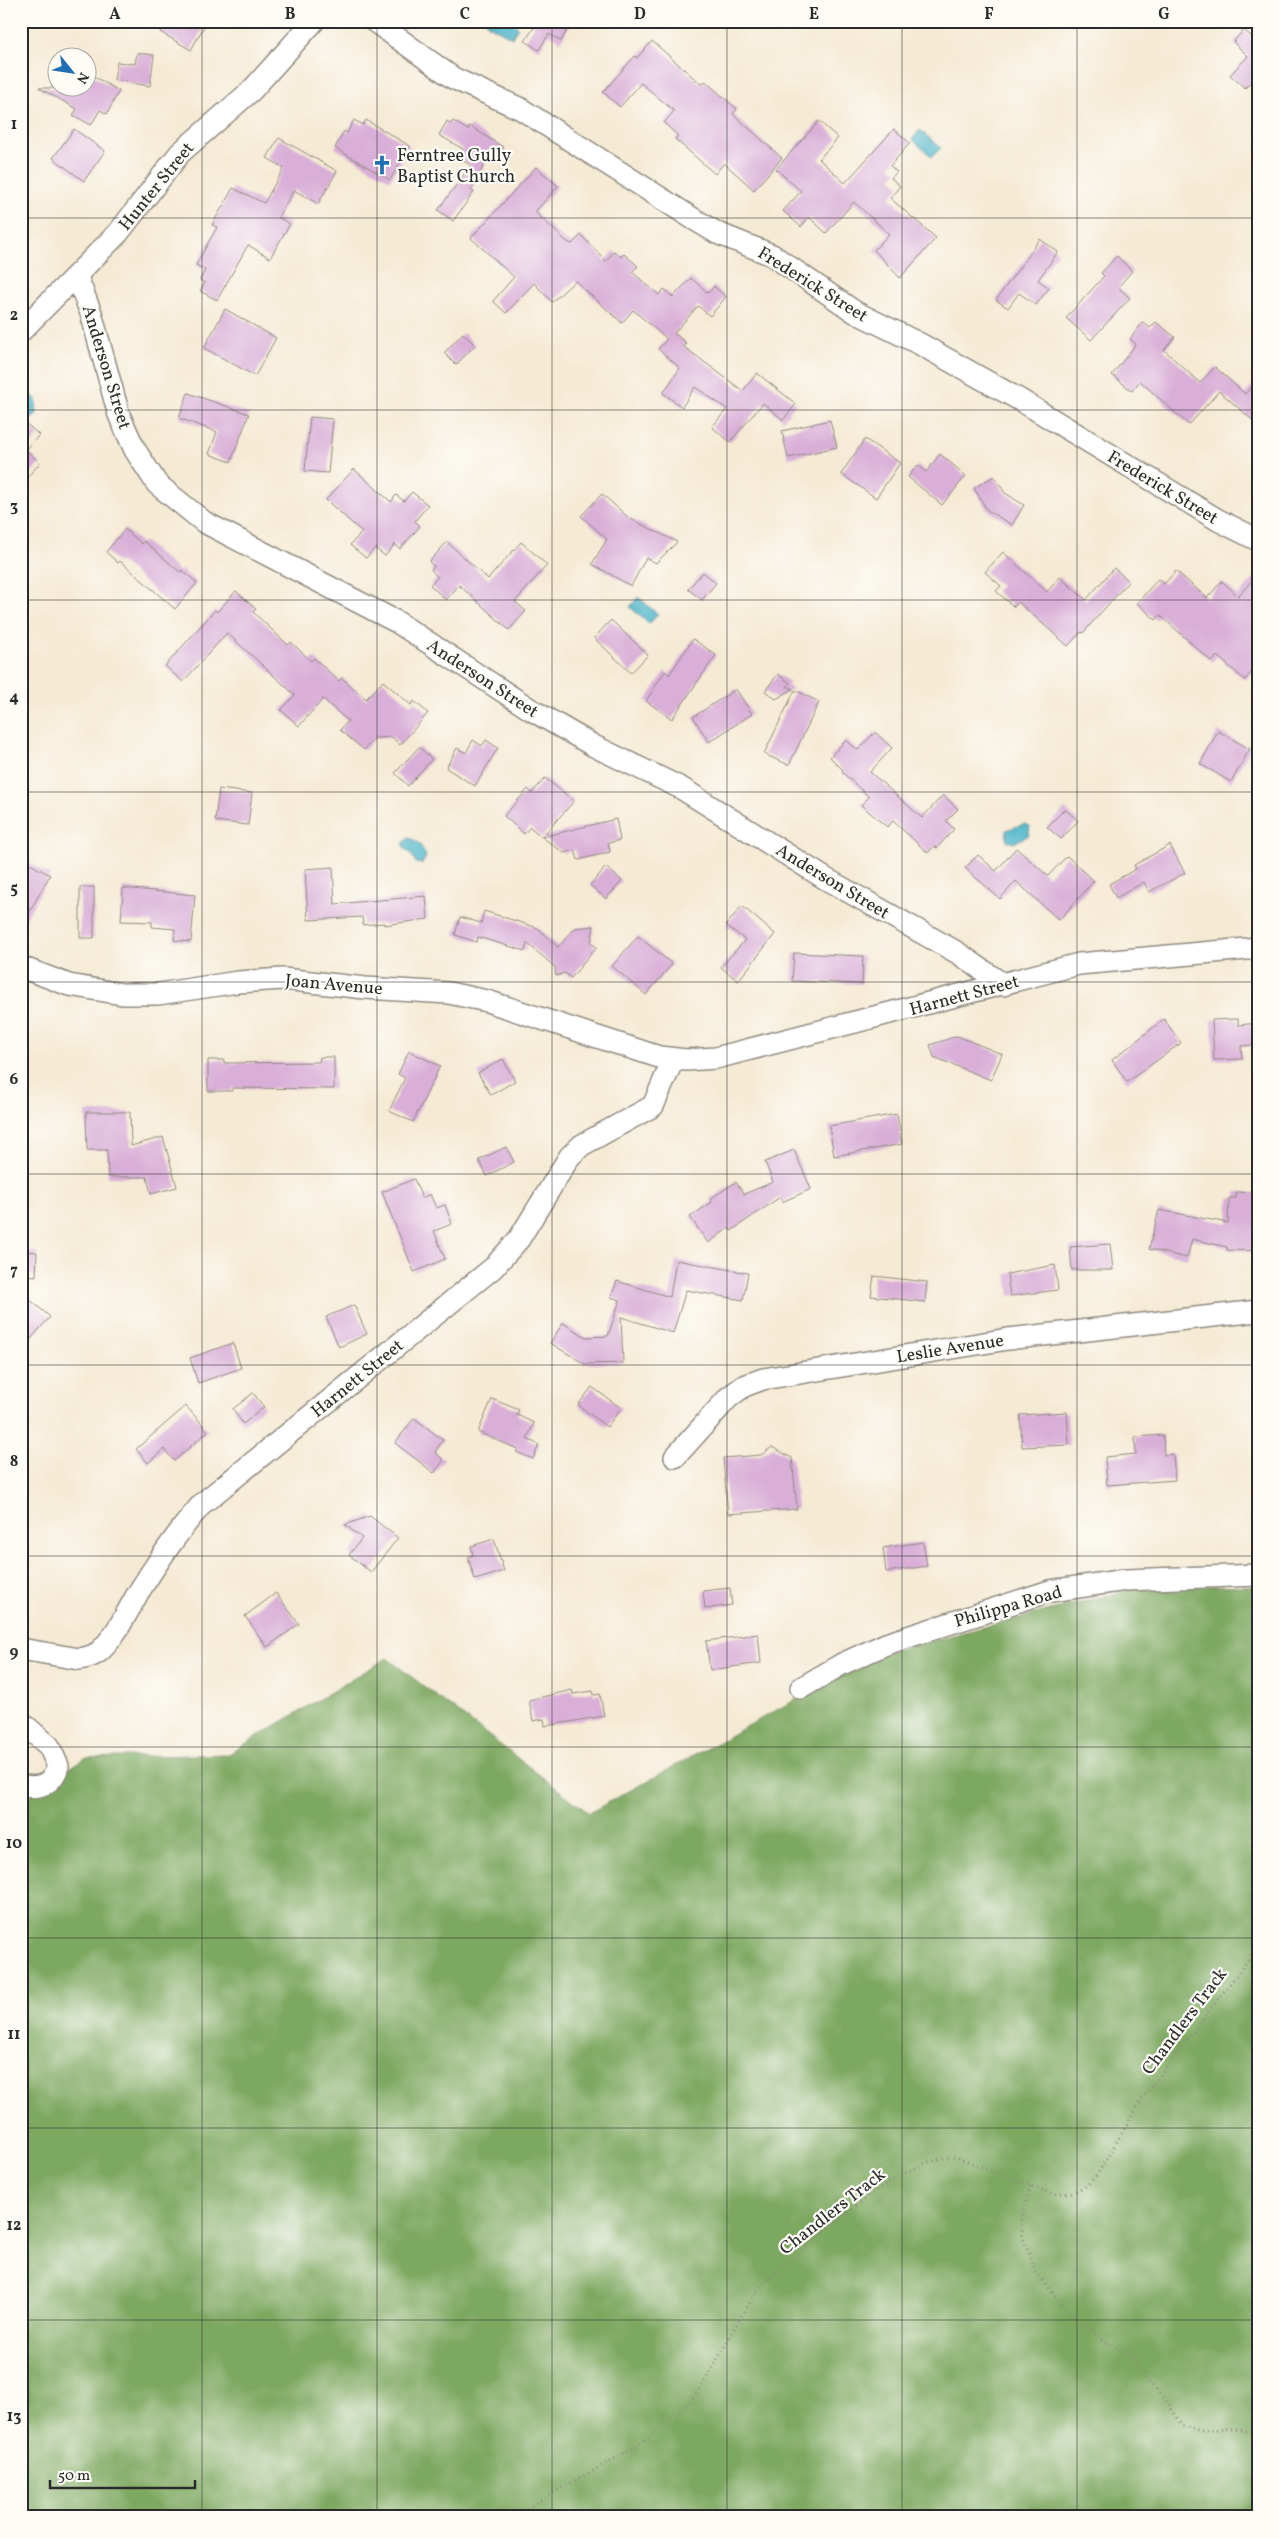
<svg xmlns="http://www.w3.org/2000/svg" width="1279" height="2538" viewBox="0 0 1279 2538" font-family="Vollkorn,serif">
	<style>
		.forest { fill: #7da860; stroke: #546a46 }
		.water { fill: #4ab3c8; stroke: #3a6f7a }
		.building { fill: #d9aed8 }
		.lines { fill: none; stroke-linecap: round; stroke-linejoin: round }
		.minor-casing { stroke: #908a80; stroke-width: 24 }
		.path { stroke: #908a80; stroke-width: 3; stroke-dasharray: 1 4; stroke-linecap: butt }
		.minor { stroke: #fff; stroke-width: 21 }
		.grid { fill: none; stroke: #2b2b2b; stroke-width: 1; stroke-opacity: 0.55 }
		.labels { text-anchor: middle; stroke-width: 4.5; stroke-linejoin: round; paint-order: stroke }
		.poi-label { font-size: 18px; fill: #2b2b2b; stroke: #fdfcf7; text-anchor: start }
		.street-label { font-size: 18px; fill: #2b2b2b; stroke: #fdfcf7 }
		.neatline { fill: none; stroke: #2b2b2b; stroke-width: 2 }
		.grid-label { font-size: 16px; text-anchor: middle; font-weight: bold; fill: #2b2b2b }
	</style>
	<rect width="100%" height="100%" fill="#fdfcf7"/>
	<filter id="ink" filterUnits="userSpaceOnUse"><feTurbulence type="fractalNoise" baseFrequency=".02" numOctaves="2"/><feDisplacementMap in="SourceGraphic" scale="10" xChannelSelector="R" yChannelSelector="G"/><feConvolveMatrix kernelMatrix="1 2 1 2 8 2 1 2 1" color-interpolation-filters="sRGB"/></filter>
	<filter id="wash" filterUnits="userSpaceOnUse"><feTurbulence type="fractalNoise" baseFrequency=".0096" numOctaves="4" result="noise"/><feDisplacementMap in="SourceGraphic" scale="20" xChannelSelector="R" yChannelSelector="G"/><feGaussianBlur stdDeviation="1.12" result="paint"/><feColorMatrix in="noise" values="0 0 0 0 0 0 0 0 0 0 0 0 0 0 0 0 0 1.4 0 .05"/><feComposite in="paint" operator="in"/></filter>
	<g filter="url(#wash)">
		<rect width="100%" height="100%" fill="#f5ead4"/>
		<path class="forest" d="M1148,1585l110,1v931h-1237v-716l64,-43 144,-4 158,-96 202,155 290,-159z"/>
		<path class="water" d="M487,21h24l7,6 -6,11 -25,-14z
			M920,130l21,18 -9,9 -20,-18z
			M24,389l12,10 1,15 -5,5 -11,-10v-17z
			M638,597l20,17 -9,10 -19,-17z
			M1024,824l6,2 -1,9 -15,8 -7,-2 -1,-11z
			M408,838c10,1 15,10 18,19l-4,7 -6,-1 -5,-9 -7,-6 -1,-4z"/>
		<g id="blocks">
			<path class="building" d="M167,21h40l-16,29 -31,-18z
				M527,21h45l-11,20 -12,-7 -10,16 -14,-9 10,-15z
				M1244,30l14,12v32l-13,14 -15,-13 18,-19 -15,-14z
				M652,41l50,44 3,-4 32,28 -4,5 49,44 -28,32 -30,-27 -9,11 -40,-35 3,-3 -14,-13 10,-12 -33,-28 -21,24 -17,-15 32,-36 2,2z
				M137,53l17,2 -4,31 -36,-6 3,-18 18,2z
				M88,73l31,18 -12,23 -7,-4 -9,15 -18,-10 4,-6 -38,-21h49z
				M354,120l9,5 3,-5 44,26 -20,34 -55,-32 9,-17 3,2z
				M447,121l4,3 2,-3 15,9 2,-4 34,22 -8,14 -8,-4 -17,32 3,2 -21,29 -15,-11 33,-45 -13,-7 5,-9 -24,-14z
				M819,121l19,17 -19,21 26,24 49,-54 16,14 -20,23 7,6 -6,6 9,8 -10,12 46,40 -36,40 -26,-28 15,-16 -35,-32 -28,31 -17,-16 -8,10 -18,-16 18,-20 -25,-22z
				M74,129l31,22 -21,30 -31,-23z
				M279,138l58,33 -19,33 -24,-14 -16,27 12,7 -20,34 -22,-13 -31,55 -17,-9 5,-8 -5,-3 5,-10 -9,-5 21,-38 -5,-2 21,-37 31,15 20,-35 -17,-10z
				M536,167l22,19 -23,26 31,29 6,3 9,-9 25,26 8,-10 7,6 3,-3 14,12 -6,6 27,23 5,-6 9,8 18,-19 17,15 6,-7 12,11 -16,19 -12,-10 -24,27 12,10 -3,3 60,45 14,-18 39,31 -13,16 -20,-17 -33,39 -18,-15 15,-18 -32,-22 -13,20 -19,-14 17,-25 -22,-19 9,-10 -34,-29 -11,13 -47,-42 -23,21 -18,-19 -28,30 -13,-12 21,-24 -43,-39z
				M1040,239l18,13 -20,28 11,8 -13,17 -17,-12 -11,15 -12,-8z
				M1117,256l15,15 -14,16 12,11 -39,42 -25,-22 38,-42 -3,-3z
				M225,309l51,29 -21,38 -51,-28z
				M1143,322l7,6 6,-6 19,15 -11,13 36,33 15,-16 30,27 13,-14v45l-39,-34 -30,34 -49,-44 -8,10 -20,-16 24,-31 -6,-5z
				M463,333l12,12 -19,20 -12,-12z
				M188,393l61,21 -18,48 -22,-8 8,-22 -38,-14z
				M310,417l23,2 -5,54 -23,-2z
				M21,419l18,16 -13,15 14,13 -19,21z
				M830,420l7,27 -49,11 -6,-27z
				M865,439l35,24 -24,35 -35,-24z
				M940,454l26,22 -24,29 -34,-28 10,-12 8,7z
				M354,469l37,33 5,-7 8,6 8,-9 16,13 -13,16 5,5 -20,23 -5,-5 -10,12 -10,-8 -9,10 -16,-13 12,-13 -36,-32z
				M994,476l11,17 19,12 -12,20 -25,-15 -13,-22z
				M602,494l27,24 48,24 -21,21 -10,-5 -15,28 -39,-22 15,-25 -26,-23z
				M125,529l17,15 2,-3 36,31 2,-2 15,13 -22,26 -55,-48 -2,2 -12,-11z
				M447,542l41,37 33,-37 26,23 -32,37 11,9 -17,19 -50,-45 -13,15 -16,-15 8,-8 -7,-7 3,-4 -5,-4z
				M1003,552l44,40 13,-15 26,23 28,-32 15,13 -46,52 -2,-1 -13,14 -50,-44 -4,5 -18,-16 5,-5 -16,-14z
				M1176,571l31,27 15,-17 16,15 20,-22v91l-13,15 -28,-24 -5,6 -52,-47 -4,5 -19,-17 21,-24 6,5z
				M703,572l13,11 -14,17 -14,-11z
				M236,591l20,18 -3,3 35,33 3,-3 20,19 3,-3 25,23 3,-3 24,21 17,-18 28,24 3,-4 14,12 -28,32 -8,-8 -17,1 -11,12 -24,-20 8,-9 -25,-22 -24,27 -18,-16 14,-15 -68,-62 -44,49 -18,-16 50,-56 2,2z
				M611,620l37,35 -17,18 -37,-35z
				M693,639l23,16 -44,64 -26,-18 19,-30 4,4z
				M778,674l12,9 -3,3 6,3 -17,10 -11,-8z
				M736,689l16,25 -43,28 -16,-25z
				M795,690l24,12 -30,63 -25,-11z
				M1218,731l32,18 -19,33 -31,-18z
				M875,732l17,16 -22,24 52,46 21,-23 15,14 -12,12 8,8 -17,19 -3,-2 -6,7 -35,-32 -6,6 -26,-22 8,-8 -27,-25 1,-2 -13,-13 16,-17 12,10z
				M473,740l9,6 4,-6 12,8 -23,38 -29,-18 11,-20 9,5z
				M419,747l13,12 -24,27 -13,-13z
				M545,778l29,23 -32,36 -12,-10 -6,7 -20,-18 24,-27 4,4z
				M219,789l33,4 -4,32 -33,-4z
				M1065,809l13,12 -17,18 -14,-12z
				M616,819l4,21 -12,3 2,9 -32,8 -3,-10 -11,3 -22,-16z
				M1170,845l15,28 -36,19 -5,-10 -28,16 -7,-14 27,-15 -2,-4z
				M1016,848l32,28 19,-20 27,25 -35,39 -43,-39 -16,18 -35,-31 13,-13 18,16z
				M21,859l29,16 -29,52z
				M333,867l2,37 91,-8 2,23 -44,6v-2l-21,2 -1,-8 -54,3 -3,-51z
				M606,867l16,14 -16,18 -16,-14z
				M80,887h14v51h-14z
				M123,888l72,7 -4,47 -17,-2 1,-11 -23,-2v-5l-31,-1z
				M742,906l33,28 -37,47 -17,-14 24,-27 -19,-15z
				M484,911l54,17 20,19 17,-19 19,-2 -3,17 6,4 -26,31 -6,-5 -9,3 -1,-9 -28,-24 -2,8 -47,-14 -1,5 -22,-7 5,-18 21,6z
				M638,936l34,28 -26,31 -34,-29z
				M794,953l69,3 -1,28 -70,-3z
				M1164,1019l17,24 -54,39 -15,-22z
				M1238,1019v6l20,-2v22l-17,1 1,13 -28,1 -2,-40z
				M957,1036l45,18 -11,26 -57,-23 -4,-12z
				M409,1051l31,15 -27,56 -24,-11 16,-33 -7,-4z
				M320,1057h14v32l-102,-1v3h-24v-31h16v3l95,-1z
				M503,1059l12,22 -24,14 -13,-22z
				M86,1112h44l1,34 32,-9 14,50 -26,7 -4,-17h-39l-1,-27h-20z
				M897,1114l5,30 -68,12 -5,-30z
				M506,1147l8,15 -27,14 -8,-16z
				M794,1150l17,39 -29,13 -2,-5 -49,34 -2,-3 -21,15 -18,-26 22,-15 -2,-3 26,-17 8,12 29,-12 -8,-20z
				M414,1179l8,19 8,-4 6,14 9,-3 7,19 -18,7 11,28 -31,13 -32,-80z
				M1236,1192l22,1v58l-31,-1v-3l-35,-8 -5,19 -38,-9 10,-39 69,13 1,-25h7z
				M1110,1244l3,26h-41l-2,-23z
				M21,1251l16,1 -1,24 -15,-1z
				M676,1260l72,13 -5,27 -57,-10 -13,43 -52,-16 2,46 -38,1 -35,-21 13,-20 23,14 22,-1 12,-36 -9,-3 6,-16 53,16z
				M1055,1265l3,25 -48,6 -3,-22z
				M874,1276l53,6 -2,20 -54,-6z
				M21,1292l29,25 -29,33z
				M354,1305l13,29 -28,13 -13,-30z
				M233,1343l8,25 -43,15 -8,-25z
				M592,1387l29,21 -14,19 -29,-22z
				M253,1393l11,14 -21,17 -10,-15z
				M492,1399l27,11 -2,5 17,8 -7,16 12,6 -6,14 -17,-7 2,-3 -40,-17z
				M186,1406l22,25 -34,30 -10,-12 -16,14 -12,-14z
				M1067,1412l2,33 -47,2 -2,-32z
				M414,1418l29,22 -8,12 9,8 -10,13 -39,-30z
				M1163,1435l1,20 9,-1 2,26 -68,5 -2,-28 31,-3 -1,-17z
				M772,1447l20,11 5,51 -69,5 -5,-56 38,-3z
				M370,1516l28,22 -27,34 -22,-17 13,-17 -17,-13z
				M494,1539l10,32 -29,9 -7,-23 5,-2 -2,-9z
				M923,1542l4,24 -41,6 -3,-24z
				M730,1588l2,17 -27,4 -2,-18z
				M276,1593l23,31 -32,23 -22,-31z
				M758,1634l3,29 -51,7 -4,-29z
				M572,1690l1,4 20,-3 1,4 6,-1 4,22 -59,10 -1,-7 -11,2 -4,-21z"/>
		</g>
	</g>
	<g filter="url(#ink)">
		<use href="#blocks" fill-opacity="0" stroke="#908a80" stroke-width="1"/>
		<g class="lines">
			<defs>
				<path id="minor" d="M374,21l79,57 68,31 171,109 25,15 55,22 83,57 65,32 100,56 198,120 40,20
					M77,277l14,36 28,102 16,35 22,34 47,38 193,100 133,87 64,37 87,42 145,91 132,74 46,32
					M21,331l98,-99 61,-79 72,-63 62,-69
					M21,967l48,18 53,9h36l80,-12 45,-3 82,9 84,5 38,8 172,56 27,3 30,-2 363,-94 179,-16
					M675,1457l54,-60 15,-11 19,-7 245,-40 250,-28
					M21,1649l58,10c8,-1 15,-3 21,-8 16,-15 27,-39 38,-58 20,-32 40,-62 65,-90l290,-235 26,-29 51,-83 12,-11 71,-39 20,-46
					M801,1688l41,-24 44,-20 164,-53 76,-11 132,-5
					M21,1722l28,24 9,20c-5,18 -19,24 -37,19"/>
			</defs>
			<use href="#minor" class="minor-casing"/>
			<path class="path" d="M1031,2186l-10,33 2,19 13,34 34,41 31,26 30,17 16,24 21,23 14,23 19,5 25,-3 32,5
				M515,2517c54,-39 122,-61 169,-110 35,-37 49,-89 83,-127 41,-34 135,-124 188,-123l98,37 21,-2 12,-6 11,-11 45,-76 116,-152"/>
			<use href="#minor" class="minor"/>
		</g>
	</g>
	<path class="grid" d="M202,21v2496M377,21v2496M552,21v2496M727,21v2496M902,21v2496M1077,21v2496M21,218h1237M21,410h1237M21,600h1237M21,792h1237M21,982h1237M21,1174h1237M21,1365h1237M21,1556h1237M21,1747h1237M21,1938h1237M21,2128h1237M21,2320h1237"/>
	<defs>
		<symbol id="church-bare" viewBox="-9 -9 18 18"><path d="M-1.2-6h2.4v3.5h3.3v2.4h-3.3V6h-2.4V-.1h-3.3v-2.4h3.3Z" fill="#1f6fb2" stroke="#fdfcf7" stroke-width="2.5" paint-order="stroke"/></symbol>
	</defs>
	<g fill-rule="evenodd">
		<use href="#church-bare" x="368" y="151" width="28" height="28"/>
	</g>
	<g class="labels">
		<g class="poi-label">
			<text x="397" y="161">Ferntree Gully<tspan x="397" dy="21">Baptist Church</tspan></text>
		</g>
		<g class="street-label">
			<text transform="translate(156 186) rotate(-51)" y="6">Hunter Street</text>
			<text transform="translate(813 284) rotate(32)" y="6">Frederick Street</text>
			<text transform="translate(107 367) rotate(73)" y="6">Anderson Street</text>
			<text transform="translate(1163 487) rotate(31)" y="6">Frederick Street</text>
			<text transform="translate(483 678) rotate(33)" y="6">Anderson Street</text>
			<text transform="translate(833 881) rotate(31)" y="6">Anderson Street</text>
			<text transform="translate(334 984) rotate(5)" y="6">Joan Avenue</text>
			<text transform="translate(964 995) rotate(-15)" y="6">Harnett Street</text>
			<text transform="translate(950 1348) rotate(-9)" y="6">Leslie Avenue</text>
			<text transform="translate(357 1378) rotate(-39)" y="6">Harnett Street</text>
			<text transform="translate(1008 1606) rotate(-16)" y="6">Philippa Road</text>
			<text transform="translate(1184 2021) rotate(-53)" y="6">Chandlers Track</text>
			<text transform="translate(832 2211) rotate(-38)" y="6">Chandlers Track</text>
		</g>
	</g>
	<rect width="1279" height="2538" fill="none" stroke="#fdfcf7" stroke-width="55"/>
	<g transform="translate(72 72) rotate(120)"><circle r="24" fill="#fdfcf7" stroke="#a9a8a5"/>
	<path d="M0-4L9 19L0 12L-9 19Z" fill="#1f6fb2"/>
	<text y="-8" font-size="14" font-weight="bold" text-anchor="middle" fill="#2b2b2b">N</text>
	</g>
	<path d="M50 2480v8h145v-8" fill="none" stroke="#2b2b2b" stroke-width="2.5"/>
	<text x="58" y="2480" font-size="15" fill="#2b2b2b" stroke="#fdfcf7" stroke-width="4" paint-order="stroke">50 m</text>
	<rect x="28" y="28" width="1224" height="2482" class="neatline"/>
	<g class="grid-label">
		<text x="115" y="19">A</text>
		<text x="290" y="19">B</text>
		<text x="465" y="19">C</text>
		<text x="640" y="19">D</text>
		<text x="814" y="19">E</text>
		<text x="989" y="19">F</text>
		<text x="1164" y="19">G</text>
		<text x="14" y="129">1</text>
		<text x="14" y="320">2</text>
		<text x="14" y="511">3</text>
		<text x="14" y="702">4</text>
		<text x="14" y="893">5</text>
		<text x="14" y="1084">6</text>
		<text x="14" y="1275">7</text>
		<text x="14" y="1466">8</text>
		<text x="14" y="1657">9</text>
		<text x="14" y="1848">10</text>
		<text x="14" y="2039">11</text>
		<text x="14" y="2230">12</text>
		<text x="14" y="2421">13</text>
	</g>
</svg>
